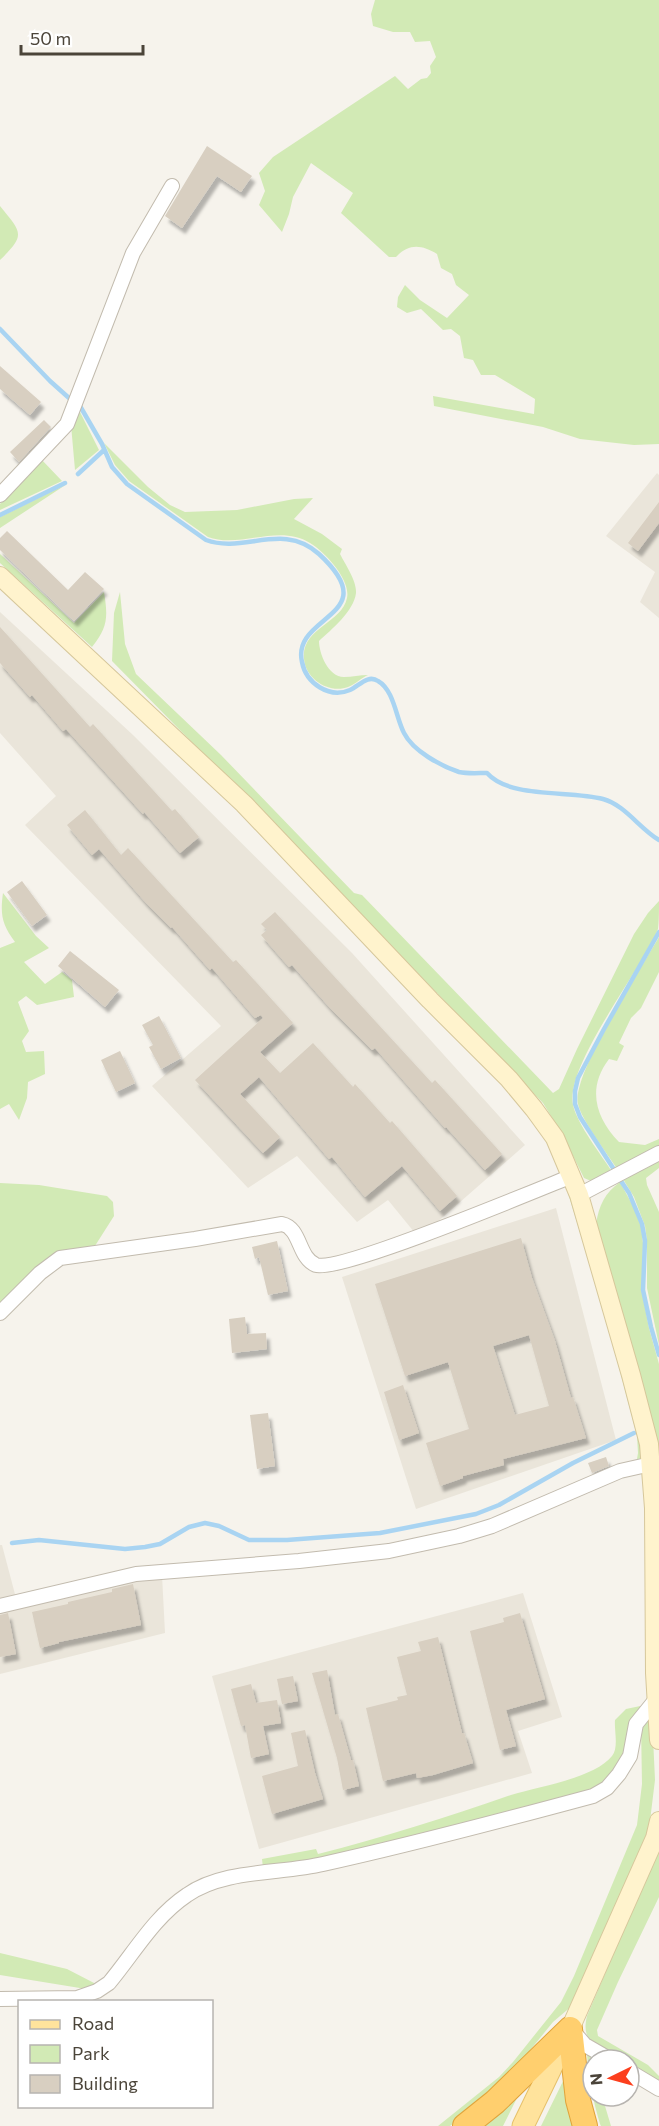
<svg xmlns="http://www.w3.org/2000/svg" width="659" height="2126" viewBox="0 0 659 2126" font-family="Commissioner,sans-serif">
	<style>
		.residential { fill: #eae5da }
		.green { fill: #d2eab5 }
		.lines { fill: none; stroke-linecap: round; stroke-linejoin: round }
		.stream { stroke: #a9d4f2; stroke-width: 4.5 }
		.building { fill: #d8cfc1; fill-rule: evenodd; filter: url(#shadow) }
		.street-casing { stroke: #c2bbae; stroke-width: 16 }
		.secondary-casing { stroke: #d6c79b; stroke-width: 20 }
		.primary-casing { stroke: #e6c16a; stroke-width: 23 }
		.highway-casing { stroke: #e0a43c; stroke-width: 26 }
		.street { stroke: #fff; stroke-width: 14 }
		.secondary { stroke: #fff3cd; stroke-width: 18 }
		.primary { stroke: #ffe39c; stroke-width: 21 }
		.highway { stroke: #ffcf6e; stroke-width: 24 }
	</style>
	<defs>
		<filter id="shadow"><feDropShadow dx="3.5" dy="6" stdDeviation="1.5" flood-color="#0004"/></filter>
	</defs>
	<rect width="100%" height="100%" fill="#f6f3ec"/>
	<path class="residential" d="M657,473l2,2v143l-19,-16 15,-30 -49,-36z
		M0,612l133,123 219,218 173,192 -106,93 -31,-38 -31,22 -60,-66 -49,32 -96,-102 69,-60 -196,-201 31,-29 -56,-63z
		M556,1208l60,232 -200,69 -74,-232z
		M0,1545h2l14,53 146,-23 3,58 -165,41z
		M523,1593l39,124 -44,14 14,42 -273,76 -47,-173z"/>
	<path class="green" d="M375,0h284v444l-25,1 -54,-6 -37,-12 -109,-21 -1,-10 101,18 1,-15 -40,-24h-14l-8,-15 -9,-2 -4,-22 -9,-7 -8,1 -22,-21 -14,4 -10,-6 1,-10 7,-12 15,15 27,18 22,-23 -13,-10 -4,-11 -11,-6 -4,-14c-15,-9 -28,-11 -41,3h-7l-48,-44 12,-20 -42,-30 -18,34 -4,17 -7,18 -23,-27 6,-14 -6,-18 14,-16 122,-81 13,13 13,-10 6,-1 4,-5 -1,-7 6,-9 -6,-16 -15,1 -5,-10h-17l-20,-6 -2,-12z
		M0,206c22,27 26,29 0,54z
		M79,410l20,40 -24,20 -4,-45z
		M104,443l44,44 22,18 15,7 52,-2 57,-11 19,-1 -19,21 28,15 20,15 -2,5c5,10 17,27 16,39 -2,18 -25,37 -37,48 0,12 9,36 25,36 8,0 16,-2 24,-2 -7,3 -12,9 -20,12 -18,7 -42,-7 -44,-28 -3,-31 38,-36 43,-61 4,-18 -22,-46 -37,-55 -31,-20 -70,6 -102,-6l-79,-56 -14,-16z
		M41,459l21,22 -62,29v-6z
		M67,484l-67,44v-11z
		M0,554l74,69 30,-31c4,25 4,35 -12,55l-92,-84z
		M120,592l5,52 11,30 85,81 133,138 8,2 191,198 6,-4 18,-40 57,-115 14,-21 11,-12c0,9 0,20 -1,28 -17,42 -93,136 -85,176 4,19 29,51 40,68l-22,8 -7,-3 -22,-44 -19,-31 -188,-195 -243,-247 2,-48z
		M3,893l33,43 13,12 -25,14 21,22 17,-12 10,8 2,17 -37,8 -11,-9 -8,6 11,29 -7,10 4,11 18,-1 1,23 -17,8 -1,16 -8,22 -10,-16 -9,5v-161l15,-6c-13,-18 -15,-27 -12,-49z
		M659,937v35l-18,36 -10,10 -12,25 5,3 -7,15 -8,-2c-22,29 -14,58 10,83l26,3 14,-6v11l-41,20c-10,-15 -37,-51 -40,-66 -7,-29 64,-137 81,-167z
		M659,1159v9l-13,10 1,7 12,27v133l-12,-57v-47l-2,-15 -11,-29 -11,-18 9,-7z
		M620,1182l14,26 7,18 2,17 -1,49 7,36 10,36v131l-63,-271c3,-19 9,-31 24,-42z
		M0,1183l39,2 68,11 6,6 1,14 -21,33 -26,3 -67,56z
		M570,1192l23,71 52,195 -8,1 1,-6 -1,-17 -31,-118 -38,-125z
		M645,1705c-13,34 -22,71 -57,87l-270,70 -55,6 -1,-9 54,-10 2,5c65,-16 129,-37 193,-59 26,-8 84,-17 101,-39 7,-9 2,-25 3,-36l11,-11z
		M652,1716l3,64 -6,49 -76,176 -20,17 -35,43 -38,39 -30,22h-12l61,-49 14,-15 48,-60 13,-26 63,-151 5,-41 -1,-59z
		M659,1847v50l-41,85 -21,48 1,6 50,29 11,11v8l-30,-19v-5c-9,0 -15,-4 -23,-9 -16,-9 -24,-14 -19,-35z
		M0,1953l67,16 29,15 -10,5 -86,-14z
		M587,2052l13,8h-7v36h9l9,30h-10l-1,-2c-7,-24 -12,-47 -13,-72z
		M570,2067l10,59h-39z
		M525,2082l-22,44h-24z"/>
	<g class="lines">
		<path class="stream" d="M0,329l50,52 19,17
			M80,406l22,38 10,23 15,17 79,56c38,14 77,-19 113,14 68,63 -28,60 -17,108 4,21 27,37 48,28 9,-4 18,-16 28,-9 16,9 18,37 26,52 9,18 37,33 55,39 9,2 19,1 28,1 23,26 83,17 116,26 22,6 37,30 56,41
			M78,474l26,-24
			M0,515l65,-32
			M615,1171l-35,-54 -5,-13v-13l3,-13 26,-49 55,-97
			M619,1178l10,15 13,31 3,17 -2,49 8,37 8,28
			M12,1543l27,-3 86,9 20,-2 15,-3 29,-17 16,-4 14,3 30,14h38l93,-7 96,-19 23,-9 74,-42 61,-30"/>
	</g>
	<path class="building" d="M207,146l45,30 -11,16 -24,-16 -35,52 -17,-12z
		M0,366l41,36 -11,13 -30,-26z
		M44,420l7,7 -32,35 -9,-10z
		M659,502v21l-21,28 -10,-8z
		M7,531l61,59 17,-18 19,17 -30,32 -74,-71v-12z
		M0,627l90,100 3,-3 79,87 3,-2 24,28 -19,16 -36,-41 -1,2 -77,-85 -3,2 -31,-36 -2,2 -30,-34z
		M85,810l36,45 7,-7 105,114 3,-2 57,63 -33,29 20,21 33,-30 40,44 2,-3 35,39 2,-2 65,75 -17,15 -38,-45 -37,31 -33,-40 -3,2 -70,-82 -19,17 40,43 -17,16 -68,-73 68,-62 -2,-3 -6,3 -43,-50 -2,2 -38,-43 -1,1 -25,-25 -47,-54 -7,6 -25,-30z
		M22,881l25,34 -15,11 -25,-34z
		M275,912l157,171 3,-3 67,74 -17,16 -39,-43 -1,1 -70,-80 -3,2 -42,-42 -38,-43 -3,2 -28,-32 6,-5 -6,-6z
		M70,951l49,39 -14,17 -47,-41z
		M159,1016l22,42 -20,11 -12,-22 4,-2 -11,-20z
		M120,1051l15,32 -19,9 -15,-32z
		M521,1238l11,40 23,63 16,57 2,-1 13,41 -83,21 1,6 -41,11v2l-23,8 -14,-43 43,-14 -21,-67 -43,14 -30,-92zM529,1335l20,71 -34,9 -22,-69z
		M277,1241l11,50 -20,4 -9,-38 -4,2 -3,-12z
		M245,1317l2,17 19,-1 1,16 -35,4 -3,-34z
		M403,1385l16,48 -20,7 -15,-48z
		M268,1413l7,53 -18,3 -7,-54z
		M606,1457l3,9 -17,7 -4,-10z
		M133,1584l8,41 -82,17v1l-19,5 -8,-36 36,-8v-2l44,-10v-3z
		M8,1613l8,41 -16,3v-42z
		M520,1613l25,86 -39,11 10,36 -16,4 -30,-119 34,-9 -1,-4z
		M438,1637l24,96h2l9,30 -40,12 -16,3 -1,-5 -33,8 -17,-73 32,-8 -1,-3 10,-2 -10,-38 24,-6 -3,-9z
		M327,1670l8,45 3,-1 13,46h2l6,26 -16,4 -6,-32 -25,-85z
		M293,1676l5,25 -16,3 -5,-25z
		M251,1684l5,19 21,-3 4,23 -18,3 6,28 -18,4 -6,-33 -4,1 -10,-37z
		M305,1730l10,43 8,26 -51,15 -10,-38 36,-10 -7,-33z"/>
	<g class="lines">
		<defs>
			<path id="street" d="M0,495l67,-71 66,-171 39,-67
				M579,1195l80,-42
				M0,1313l40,-40 20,-15 135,-19 87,-15c19,4 16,34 34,41 23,8 221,-75 256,-89
				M0,1606l136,-32 163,-13 90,-10 70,-15 33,-10 128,-55 31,-7
				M0,1999l77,-1 20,-7 12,-8c25,-30 45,-66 78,-88 37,-26 94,-21 136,-31 91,-20 181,-44 270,-68l14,-8 12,-14 11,-18 6,-32 21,-26
				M572,2030l13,15 26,15
				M629,2071l30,18"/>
			<path id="secondary" d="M0,576l244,228 186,196 79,79 25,30 21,29 24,57 52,180 18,69 5,64 1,165 4,67
				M570,2029l85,-191 4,-17"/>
			<path id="primary" d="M523,2126l44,-91"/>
			<path id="highway" d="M570,2029l8,71 7,26
				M465,2126l30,-24 75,-73"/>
		</defs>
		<use href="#street" class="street-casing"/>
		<use href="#secondary" class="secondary-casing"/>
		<use href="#primary" class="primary-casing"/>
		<use href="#highway" class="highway-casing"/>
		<use href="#street" class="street"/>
		<use href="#secondary" class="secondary"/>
		<use href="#primary" class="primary"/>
		<use href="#highway" class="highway"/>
	</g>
	<rect x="18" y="2000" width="195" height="108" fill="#ffffff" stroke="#b7b4b0" stroke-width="1.5"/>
	<rect x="30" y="2020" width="30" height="9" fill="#ffe39c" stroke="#b7b4b0" stroke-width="1.5"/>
	<text x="72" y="2030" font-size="18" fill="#4b4439">Road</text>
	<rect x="30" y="2045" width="30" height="18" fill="#d2eab5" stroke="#b7b4b0" stroke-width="1.5"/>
	<text x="72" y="2060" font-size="18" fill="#4b4439">Park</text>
	<rect x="30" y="2075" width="30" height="18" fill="#d8cfc1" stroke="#b7b4b0" stroke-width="1.5"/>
	<text x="72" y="2090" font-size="18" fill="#4b4439">Building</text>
	<g transform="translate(611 2078) rotate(265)"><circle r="28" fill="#ffffff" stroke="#b7b4b0" stroke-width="1.5"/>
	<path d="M0-4.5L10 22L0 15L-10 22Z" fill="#fc3f1d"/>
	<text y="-9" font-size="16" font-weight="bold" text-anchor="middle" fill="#4b4439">N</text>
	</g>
	<path d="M21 45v9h122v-9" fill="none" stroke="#4b4439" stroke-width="3"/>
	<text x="30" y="45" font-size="18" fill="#4b4439" stroke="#ffffff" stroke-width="4.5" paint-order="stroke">50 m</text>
</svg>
